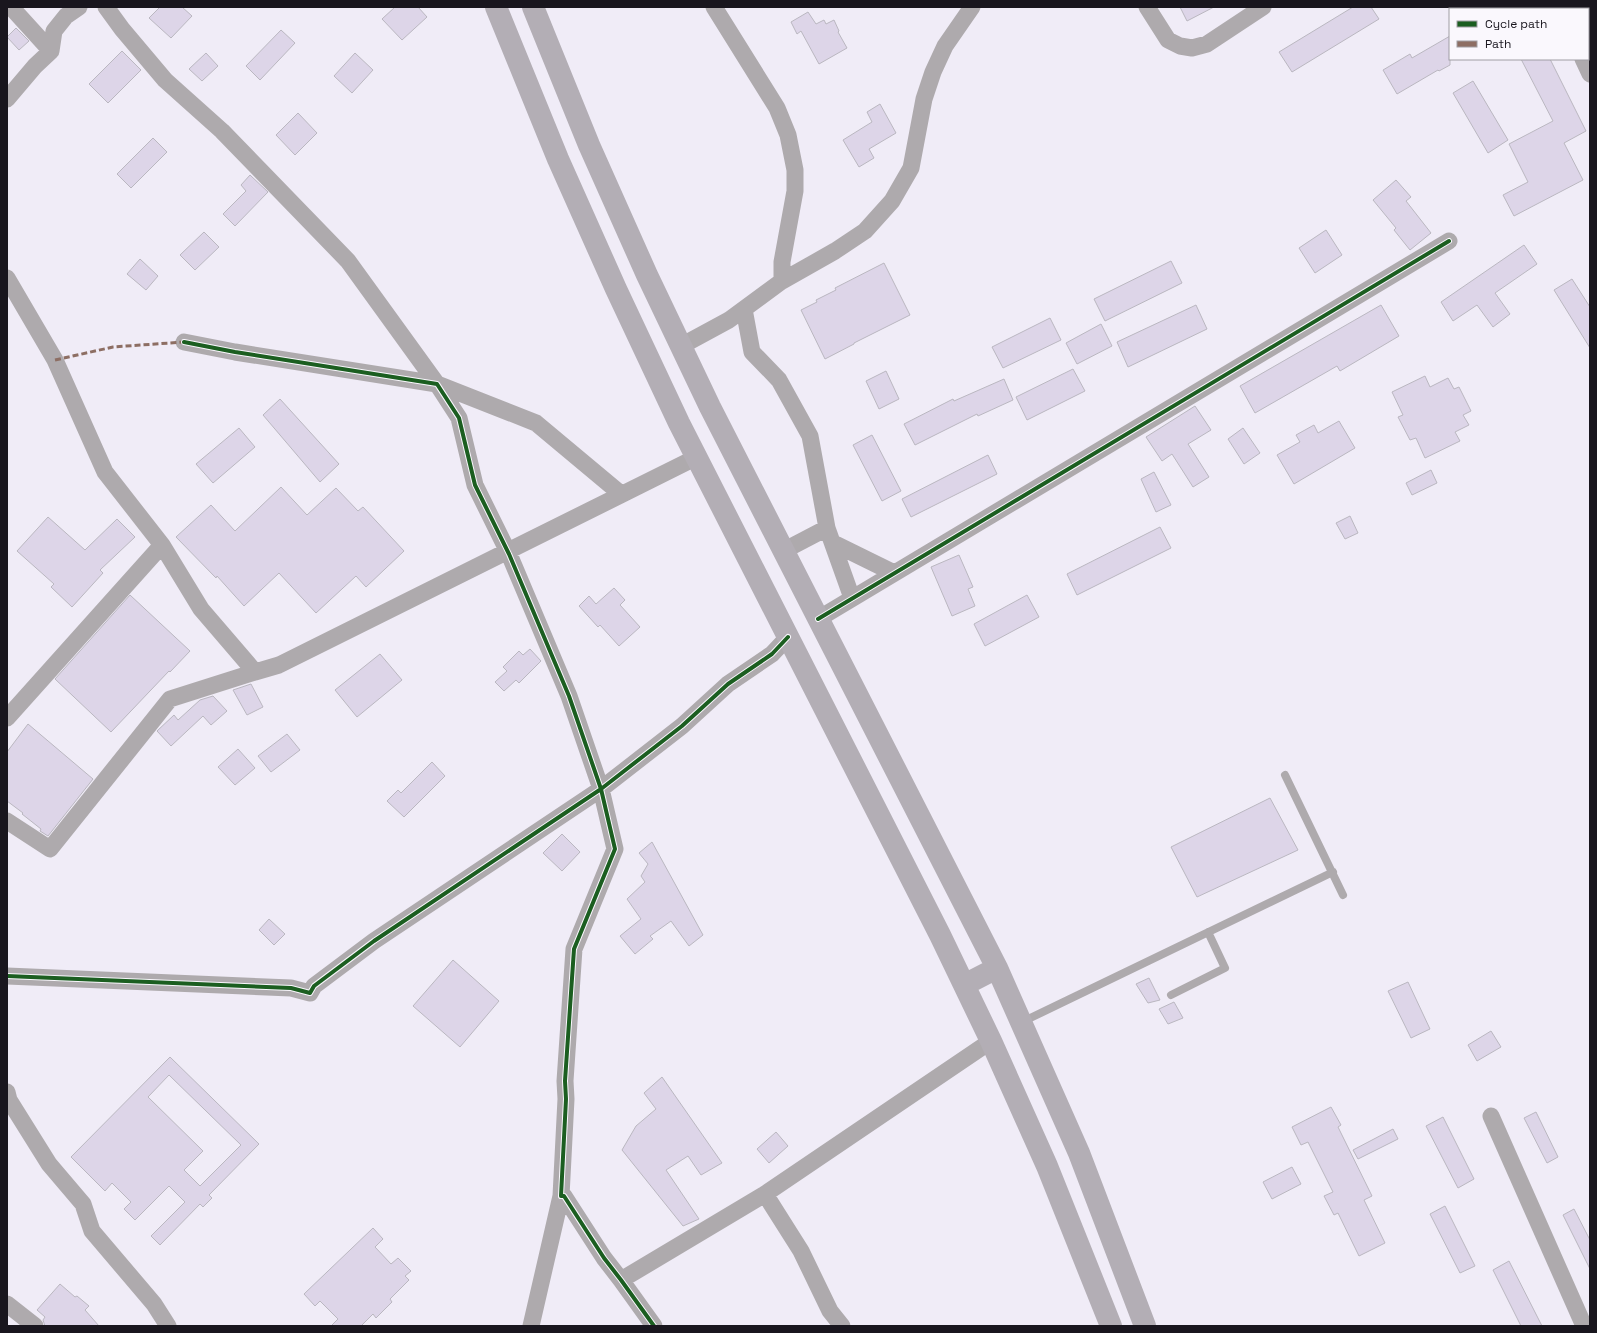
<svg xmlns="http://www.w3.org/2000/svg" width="1597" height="1333" viewBox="0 0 1597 1333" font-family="'Space Grotesk',sans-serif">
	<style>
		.building { fill: #ddd5e8; stroke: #bab7c0; fill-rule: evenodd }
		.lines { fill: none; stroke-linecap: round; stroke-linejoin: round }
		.service { stroke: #aeaaad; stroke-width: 8 }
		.minor { stroke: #aeaaad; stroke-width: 17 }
		.trunk { stroke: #b3aeb5; stroke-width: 22 }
		.quiet { stroke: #8d6e63; stroke-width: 3; stroke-dasharray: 6 3; stroke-linecap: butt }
		.cycleway-casing { stroke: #faf8fd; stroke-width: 6 }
		.cycleway { stroke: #1b5e20; stroke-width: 4 }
	</style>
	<rect width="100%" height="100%" fill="#f0ecf7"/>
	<path class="building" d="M160,7h22l10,9 -21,22 -22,-20z
		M395,7h23l9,10 -25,23 -20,-21z
		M1180,7h34l-27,14z
		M1353,7h18l8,12 -87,53 -13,-20z
		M808,12l8,12 8,-4 2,4 8,-4 5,11 -1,1 9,16 -28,16 -18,-33 -4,3 -6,-12z
		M16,28l13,13 -10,9 -12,-13z
		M281,30l14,13 -35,37 -14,-14z
		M1450,36v29l-11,6 -1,-1 -41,24 -14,-24 27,-16 2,4z
		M122,51l19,19 -33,33 -19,-19z
		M206,53l12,13 -16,15 -13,-12z
		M355,53l18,17 -21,23 -18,-17z
		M1521,59h29l36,72 -22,12 19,37 -69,36 -11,-21 25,-13 -19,-38 44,-23z
		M1473,81l35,59 -20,13 -35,-60z
		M880,104l16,29 -27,16 5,9 -15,9 -16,-27 29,-18 -5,-10z
		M298,113l19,20 -22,22 -19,-20z
		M153,138l14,14 -36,36 -14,-14z
		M250,175l18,17 -33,34 -12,-12 23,-23 -5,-6z
		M1396,180l15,17 -5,4 25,32 -21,17 -16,-20 2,-2 -23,-28z
		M1326,230l16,25 -27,18 -16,-25z
		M204,232l15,15 -24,23 -15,-15z
		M1524,245l13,19 -42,29 15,21 -17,13 -16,-22 -24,16 -12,-19z
		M140,259l18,17 -12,14 -19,-16z
		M1171,261l11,22 -77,38 -11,-22z
		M884,263l26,52 -56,28v1l-29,15 -24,-49 16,-8 -1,-2 20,-10 -1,-2z
		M1572,279l18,28v41l-36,-58z
		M1196,305l11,24 -79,38 -11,-25z
		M1381,305l18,31 -59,35 -3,-5 -82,47 -15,-27z
		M1050,318l11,22 -58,28 -11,-21z
		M1101,324l11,22 -35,18 -11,-21z
		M1073,369l12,22 -58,29 -11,-23z
		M886,371l13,28 -20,10 -13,-28z
		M1425,376l5,11 18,-9 6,11 5,-2 12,24 -8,4 6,10 -14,7 5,9 -35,17 -9,-20 -6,2 -12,-23 5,-2 -11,-23z
		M1004,379l9,21 -35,16 -1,-2 -62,31 -11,-21 49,-25 1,2z
		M280,399l59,65 -19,18 -57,-67z
		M1195,406l16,24 -23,14 21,33 -16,10 -21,-33 -10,7 -16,-24z
		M1339,421l16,27 -61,36 -17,-29 23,-13 -4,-7 18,-10 4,8z
		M239,428l16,19 -42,36 -17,-19z
		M1243,428l17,25 -16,11 -16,-25z
		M872,435l29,56 -19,10 -29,-56z
		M988,455l9,19 -86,43 -9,-18z
		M1431,470l6,13 -25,12 -6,-12z
		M1154,472l17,33 -15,7 -15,-33z
		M281,487l26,28 29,-27 22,23 5,-4 41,44 -38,36 -10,-11 -40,37 -37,-40 -35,33 -27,-30 -1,2 -40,-41 35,-32 24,26z
		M1350,516l8,17 -13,6 -9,-16z
		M48,517l37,33 32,-31 18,18 -35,33 3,3 -31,34 -21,-20 3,-3 -37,-33z
		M1160,527l11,21 -94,47 -10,-21z
		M959,555l14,32 -5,2 7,17 -23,10 -21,-49z
		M614,588l11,12 -5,5 20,22 -21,19 -19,-21 -2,2 -19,-21 10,-10 7,8z
		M130,595l60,56 -20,21 -1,-1 -58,61 -56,-53z
		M1027,595l12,22 -54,29 -11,-22z
		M530,649l11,12 -22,22 -3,-3 -12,11 -9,-9 12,-11 -4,-4 16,-16 4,4z
		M380,654l22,26 -45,37 -22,-27z
		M251,684l12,23 -16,8 -14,-25z
		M213,696l14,15 -16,14 -8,-9 -32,30 -14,-15 17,-16 4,5 22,-20z
		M28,724l65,55 -45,57 -8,-5 1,-2 -19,-15 1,-1 -16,-12v-49z
		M287,734l13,16 -29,22 -13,-16z
		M238,749l17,19 -20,17 -17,-18z
		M432,762l13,14 -41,41 -17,-16 11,-11 3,3z
		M1270,798l28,52 -101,47 -26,-50z
		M562,834l18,18 -18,19 -19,-18z
		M652,842l51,93 -14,11 -18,-25 -21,15 3,3 -18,15 -15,-18 21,-17 -14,-20 18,-17 -4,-6 7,-12 -9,-11z
		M269,919l16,15 -11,11 -15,-15z
		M453,960l46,41 -39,46 -47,-41z
		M1149,978l11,22 -12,3 -12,-19z
		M1408,982l22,47 -19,9 -23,-47z
		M1174,1002l9,16 -15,6 -9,-15z
		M1491,1031l10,16 -24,14 -9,-16z
		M170,1057l89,87 -50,51 3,3 -9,9 -3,-3 -40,41 -9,-9 34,-34 -16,-16 -34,34 -11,-11 7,-7 -19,-19 -7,8 -34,-34zM169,1075l72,70 -41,41 -16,-16 19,-19 -55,-54z
		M662,1077l60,86 -21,12 -13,-19 -22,14 33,49 -16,7 -61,-76 14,-24 20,-17 -12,-16z
		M1331,1107l10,18 -3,2 34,69 -8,4 21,43 -26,13 -21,-43 -4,2 -10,-19 9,-4 -25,-50 -7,3 -9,-18z
		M1536,1112l22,45 -11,6 -23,-45z
		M1443,1117l31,62 -16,9 -32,-62z
		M1393,1129l5,10 -40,20 -5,-9z
		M776,1132l12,14 -19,17 -12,-14z
		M1292,1167l9,17 -29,15 -9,-17z
		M1445,1206l30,60 -15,7 -30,-59z
		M1574,1209l16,31v29l-27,-54z
		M373,1228l10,11 -8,8 16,17 7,-6 13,13 -6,5 4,4 -19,19 2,3 -16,16 -3,-4 -12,12h-30l7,-7 -18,-18 -5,5 -11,-12z
		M1509,1261l32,63 1,2h-21l-28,-56z
		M60,1284l15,13 2,-1 12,10 -4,4 14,16h-54l-2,-6 2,-3 -8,-7z"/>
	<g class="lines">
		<path class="service" d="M1285,775l58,120
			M1171,995l54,-27 -17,-36
			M1022,1022l311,-150"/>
		<path class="minor" d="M11,7l40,44
			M106,7l16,22 43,51 57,51 126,130 89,123 99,39 85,71
			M714,7l63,101 11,27 7,35v21l-13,71v19
			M1147,7l21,33 12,6 12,2 15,-4 56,-37
			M1560,7l1,2
			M1583,59l7,15
			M7,99l28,-33 16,-15 3,-20 12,-15 13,-9
			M7,278l48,82 50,112 57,73 39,64 54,63 24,-7 418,-208
			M744,309l8,43 27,28 31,56 17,92 -44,23
			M184,342l51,10 202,32 22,34 16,67 34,69 60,142 32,93 14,60 -41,100 -9,132 1,18 -5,97h3l40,62 17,22 33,46
			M681,346l48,-26 53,-39 53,-30 30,-20 27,-30 19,-33 13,-69 9,-27 12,-26 27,-39
			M827,528l25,70
			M833,543l61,30
			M818,619l631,-378
			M7,718l155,-173
			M7,821l43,28 120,-150 85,-27
			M7,976l284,12 19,5 4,-7 60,-45 227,-152 81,-63 46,-42 44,-30 16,-17
			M7,1092l2,8 40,64 34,40 9,27 62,73 14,22
			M1491,1116l93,210
			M765,1194l36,57 29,60 12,15
			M621,1280l144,-86 226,-153
			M7,1304l28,22
			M531,1326l30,-130"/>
		<path class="trunk" d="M496,7l62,152 58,130 63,134 261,512 51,106 56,125 64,160
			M533,7l56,138 58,130 63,132 287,561 82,185 66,173
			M964,985l33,-17"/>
		<path class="quiet" d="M55,360l58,-13 71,-5"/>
		<defs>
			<path id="cycleway" d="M184,342l51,10 202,32 22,34 16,67 34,69 60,142 32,93 14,60 -41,100 -9,132 1,18 -5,97h3l40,62 17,22 33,46
				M818,619l631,-378
				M7,976l284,12 19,5 4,-7 60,-45 227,-152 81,-63 46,-42 44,-30 16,-17"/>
		</defs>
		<use href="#cycleway" class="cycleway-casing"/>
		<use href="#cycleway" class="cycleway"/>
	</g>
	<rect width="1597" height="1333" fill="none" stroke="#19161e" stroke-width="16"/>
	<rect x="1449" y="8" width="140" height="52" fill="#faf8fd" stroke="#a09ea4"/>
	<rect x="1457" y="21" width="20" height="6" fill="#1b5e20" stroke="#a09ea4"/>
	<text x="1485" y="28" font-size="12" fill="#19161e">Cycle path</text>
	<rect x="1457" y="41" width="20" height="6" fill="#8d6e63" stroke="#a09ea4"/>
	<text x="1485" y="48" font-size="12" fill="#19161e">Path</text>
</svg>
